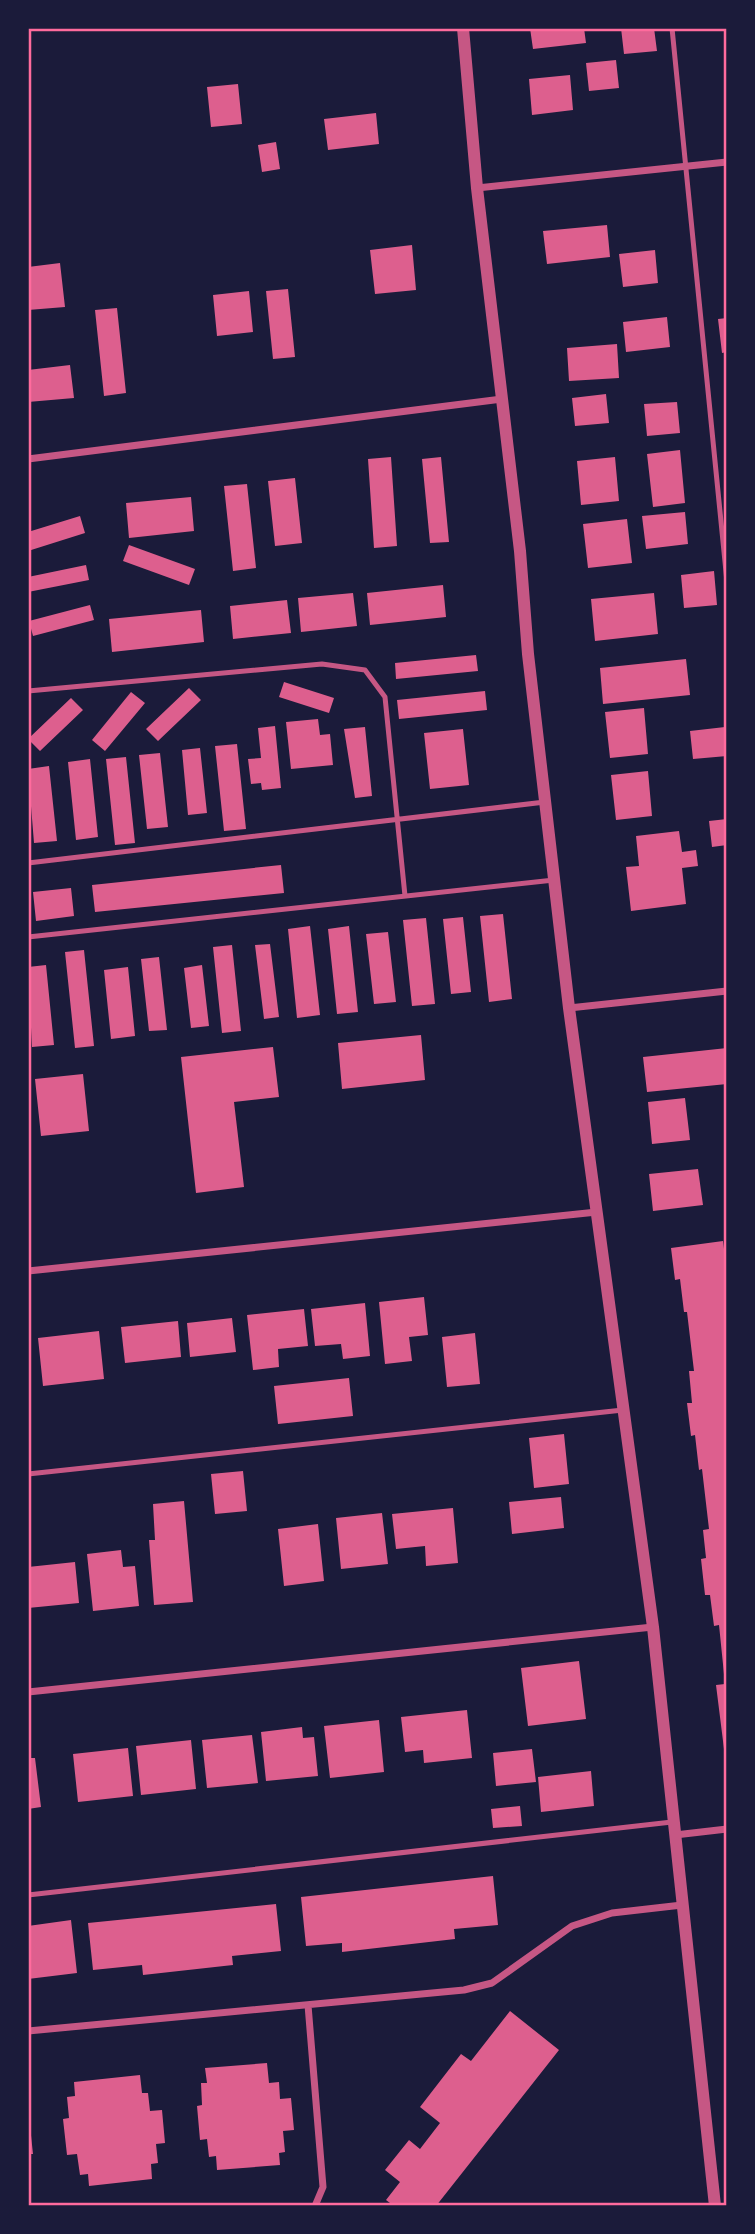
<svg xmlns="http://www.w3.org/2000/svg" width="755" height="2234" viewBox="0 0 755 2234" font-family="Overpass,sans-serif">
	<style>
		.building { fill: #dd5f8e }
		.lines { fill: none; stroke-linecap: round; stroke-linejoin: round }
		.service { stroke: #c65784; stroke-width: 5 }
		.minor { stroke: #c65784; stroke-width: 7 }
		.tertiary { stroke: #c65784; stroke-width: 12 }
		.neatline { fill: none; stroke: #ff6b9d; stroke-width: 2.5 }
	</style>
	<rect width="100%" height="100%" fill="#1b1b3a"/>
	<path class="building" d="M530,28h54l2,15 -53,6z
		M621,28h33l3,23 -33,3z
		M616,60l3,28 -30,3 -3,-28z
		M570,75l3,35 -41,5 -3,-36z
		M238,84l4,40 -31,3 -4,-40z
		M376,113l3,31 -51,6 -4,-31z
		M276,142l4,27 -18,3 -4,-27z
		M607,225l3,32 -63,7 -4,-33z
		M412,245l4,45 -41,4 -5,-44z
		M655,250l3,33 -35,4 -4,-33z
		M60,263l5,44 -37,3v-43z
		M288,289l7,68 -22,2 -7,-68z
		M249,291l4,41 -36,4 -4,-41z
		M117,308l9,85 -22,3 -9,-86z
		M667,317l3,30 -44,5 -3,-30z
		M727,318v34l-5,1 -4,-34z
		M617,344l2,34 -50,3 -2,-33z
		M70,365l4,33 -46,4v-32z
		M606,394l3,29 -34,3 -3,-28z
		M677,402l3,31 -33,3 -3,-32z
		M680,450l5,53 -32,4 -6,-53z
		M391,457l6,89 -23,2 -6,-89z
		M441,457l8,85 -19,1 -8,-84z
		M615,457l4,44 -38,4 -4,-44z
		M295,478l7,65 -27,3 -7,-65z
		M247,484l9,84 -23,3 -9,-85z
		M191,497l3,34 -65,7 -3,-35z
		M685,512l3,32 -42,5 -4,-33z
		M80,516l5,17 -57,18v-19z
		M627,519l5,44 -44,5 -5,-44z
		M129,545l66,24 -6,16 -66,-24z
		M86,565l3,15 -61,12v-15z
		M714,571l3,34 -33,3 -3,-33z
		M443,585l3,32 -76,8 -3,-32z
		M353,593l4,33 -56,6 -3,-34z
		M654,593l4,41 -63,7 -4,-42z
		M287,600l4,33 -58,6 -3,-33z
		M90,605l4,15 -61,16 -4,-15z
		M201,610l3,32 -92,10 -3,-33z
		M476,655l2,16 -82,8 -1,-16z
		M686,659l4,36 -87,9 -3,-36z
		M284,682l50,16 -5,15 -50,-16z
		M189,688l12,12 -43,41 -12,-12z
		M485,691l2,19 -88,9 -2,-19z
		M131,692l14,11 -40,48 -13,-11z
		M71,698l12,12 -43,41 -12,-12z
		M644,708l4,46 -38,4 -5,-46z
		M318,719l2,16 10,-1 3,31 -42,4 -5,-47z
		M275,726l6,62 -19,2 -1,-7 -10,1 -3,-25 13,-1 -3,-30z
		M365,727l7,69 -17,2 -11,-69z
		M725,727l2,29 -34,3 -3,-28z
		M463,729l6,56 -39,4 -6,-56z
		M237,744l9,85 -22,2 -9,-85z
		M200,748l7,65 -19,2 -6,-65z
		M160,753l8,74 -21,2 -8,-74z
		M126,757l9,86 -20,2 -9,-86z
		M90,759l8,78 -22,3 -8,-78z
		M49,766l8,75 -23,2 -6,-74z
		M648,771l4,45 -36,4 -5,-45z
		M727,819v26l-15,2 -3,-26z
		M679,831l3,21 14,-2 2,16 -16,2 4,36 -55,7 -5,-44 13,-1 -3,-30z
		M281,865l3,28 -189,19 -3,-27z
		M71,888l3,28 -38,5 -3,-29z
		M503,914l9,85 -23,3 -9,-86z
		M463,917l8,75 -20,2 -8,-75z
		M426,918l9,86 -23,2 -9,-86z
		M310,926l10,89 -23,3 -9,-89z
		M349,926l9,86 -21,2 -9,-85z
		M388,932l8,70 -22,2 -8,-70z
		M270,944l9,73 -15,2 -9,-74z
		M232,945l9,86 -19,2 -9,-86z
		M84,950l10,96 -19,2 -10,-96z
		M159,957l8,73 -18,1 -8,-72z
		M46,965l8,80 -22,2 -4,-80z
		M202,965l7,61 -18,2 -7,-60z
		M128,967l7,69 -24,3 -7,-69z
		M421,1035l4,45 -83,9 -4,-46z
		M273,1047l6,50 -45,5 10,85 -48,6 -15,-136z
		M727,1048v36l-80,8 -4,-35z
		M83,1074l6,57 -48,5 -6,-57z
		M685,1098l5,42 -38,4 -4,-42z
		M698,1169l5,36 -50,6 -4,-37z
		M723,1241l4,32v476h-3l-8,-64 9,-1 -6,-59 -5,1 -4,-31h-5l-4,-36 5,-1 -3,-28 6,-1 -7,-60 -3,1 -4,-35 -4,1 -4,-33h5l-3,-32h5l-7,-59h-3l-4,-33 -5,1 -4,-32z
		M424,1297l4,38 -19,2 3,24 -27,3 -6,-62z
		M365,1303l5,53 -27,3 -2,-15 -26,2 -4,-37z
		M304,1309l4,37 -30,3 1,18 -26,3 -6,-55z
		M232,1318l4,34 -46,5 -3,-34z
		M178,1321l3,36 -56,6 -4,-36z
		M99,1331l5,48 -61,7 -5,-48z
		M475,1333l5,51 -33,3 -5,-50z
		M349,1378l4,38 -75,8 -4,-38z
		M564,1434l5,50 -35,4 -5,-50z
		M243,1471l4,40 -32,3 -4,-40z
		M561,1497l3,31 -52,6 -3,-32z
		M184,1501l9,101 -39,3 -5,-65h6l-2,-36z
		M453,1508l5,55 -32,3 -1,-20 -29,3 -4,-35z
		M382,1513l6,51 -47,5 -5,-51z
		M318,1524l6,57 -40,5 -6,-57z
		M121,1550l2,17 12,-1 4,40 -46,5 -6,-57z
		M75,1562l4,41 -51,5v-41z
		M579,1661l7,58 -58,7 -7,-58z
		M467,1710l5,48 -48,5 -1,-13 -18,2 -4,-35z
		M379,1720l5,52 -54,6 -6,-52z
		M302,1727l1,11 11,-1 4,39 -52,5 -5,-49z
		M252,1735l6,48 -51,5 -5,-48z
		M191,1740l5,49 -55,6 -5,-49z
		M128,1748l5,48 -55,6 -5,-48z
		M532,1749l4,33 -40,4 -3,-33z
		M28,1758h7l6,49 -13,2z
		M591,1771l3,35 -53,6 -3,-35z
		M520,1806l2,20 -29,2 -2,-19z
		M493,1876l5,49 -44,4 1,10 -113,13v-9l-36,3 -5,-49z
		M276,1904l5,47 -49,5 1,9 -90,10 -1,-10 -49,5 -5,-47z
		M71,1920l6,53 -49,6v-53z
		M510,2011l49,39 -123,156h-42l-8,-6 14,-18 -15,-12 24,-30 11,9 20,-26 -20,-16 41,-53 10,7z
		M267,2063l2,20 10,-1 1,17 11,-1 3,32 -11,1 2,21 -6,1 1,12 -63,5 -1,-14 -7,1 -2,-18 -7,1 -3,-34 5,-1 -1,-22h6l-2,-15z
		M140,2075l2,18h6l2,18 12,-1 3,33 -9,1 2,19 -7,1 1,15 -63,7 -1,-12 -8,1 -3,-21 -10,1 -4,-36 6,-1 -2,-21 8,-1 -1,-14z
		M28,2126h2l3,28h-5z"/>
	<g class="lines">
		<path class="service" d="M672,28l55,554
			M28,691l294,-27 43,6 20,27 20,199
			M28,863l517,-61
			M28,937l526,-57
			M28,1474l595,-64
			M28,1895l644,-73"/>
		<path class="minor" d="M477,188l250,-26
			M28,459l474,-60
			M569,1008l158,-17
			M28,1271l569,-59
			M28,1692l625,-65
			M675,1835l52,-6
			M308,2005l15,182 -8,19
			M28,2031l436,-41 28,-7 80,-57 40,-13 70,-8"/>
		<path class="tertiary" d="M463,28l14,160 43,363 8,103 41,354 84,619 62,579"/>
	</g>
	<rect width="755" height="2234" fill="none" stroke="#1b1b3a" stroke-width="60"/>
	<rect x="30" y="30" width="695" height="2174" class="neatline"/>
</svg>
